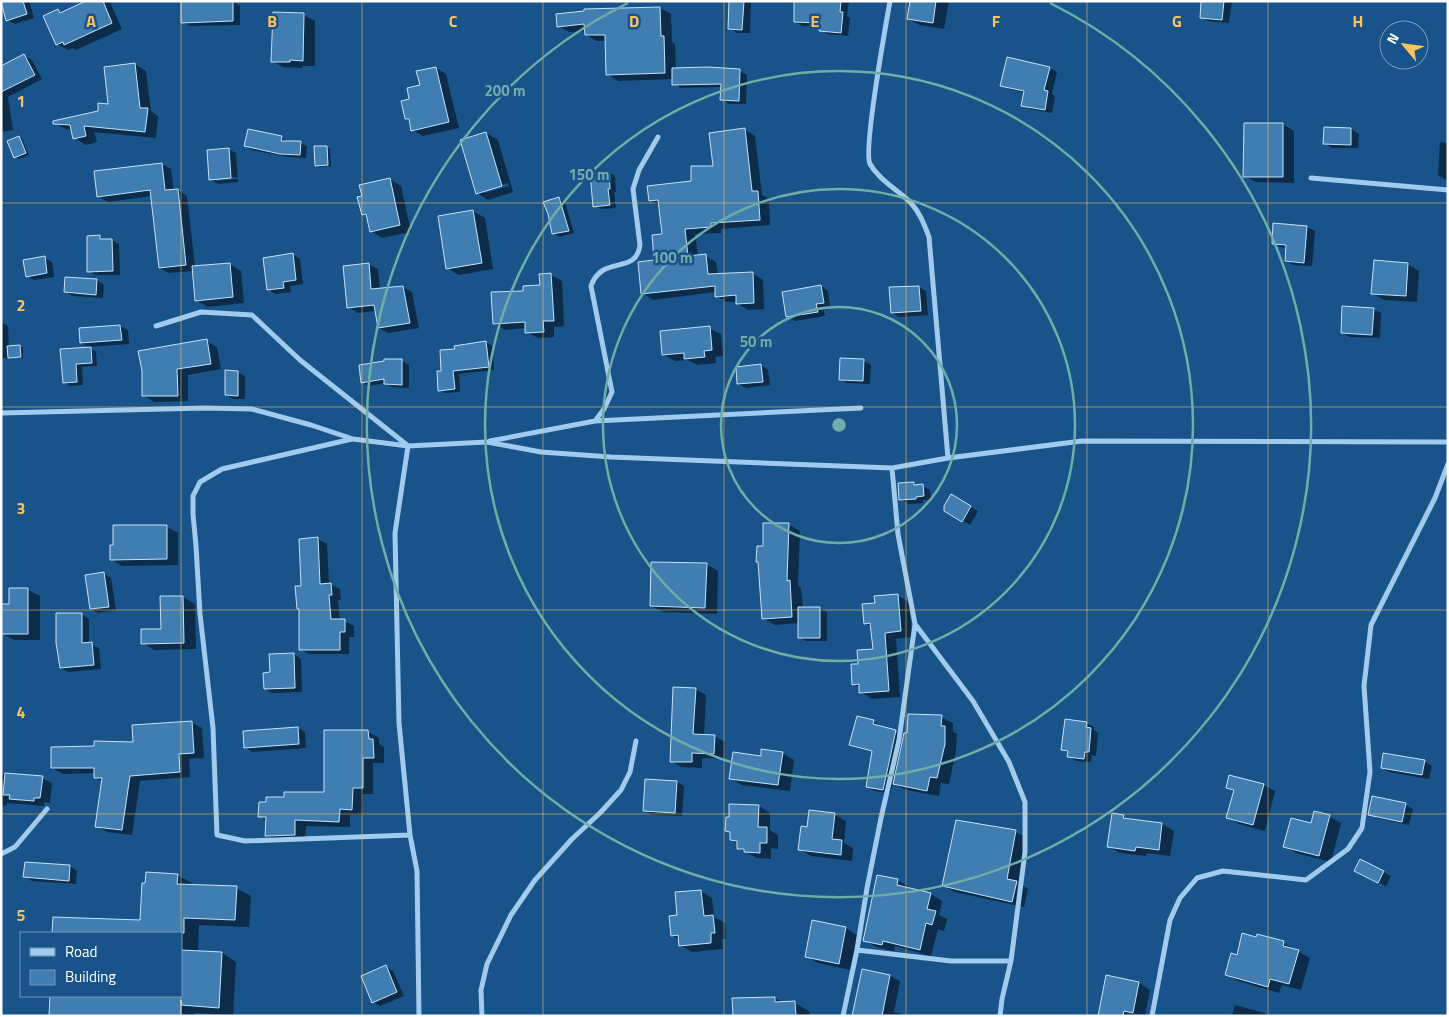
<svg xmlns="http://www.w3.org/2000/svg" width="1449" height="1017" viewBox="0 0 1449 1017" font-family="'Titillium Web',sans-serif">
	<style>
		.shadow { fill: #0007; fill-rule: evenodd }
		.building { fill: #407eb2; stroke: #c6e2fa }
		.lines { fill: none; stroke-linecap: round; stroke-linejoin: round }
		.street { stroke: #a0caee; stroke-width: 5 }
		.grid { fill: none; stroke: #ffc25d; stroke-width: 1; stroke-opacity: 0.55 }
		.ring { fill: none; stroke: #6fada8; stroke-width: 2.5 }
		.grid-label { font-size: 16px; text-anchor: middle; font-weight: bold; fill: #ffc25d; stroke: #185389; stroke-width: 5; stroke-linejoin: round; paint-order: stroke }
		.centre { fill: #6fada8; stroke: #185389; stroke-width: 2.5 }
		.ring-label { font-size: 15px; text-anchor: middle; font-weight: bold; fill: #6fada8; stroke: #185389; stroke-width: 5; stroke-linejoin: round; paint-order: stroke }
	</style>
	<rect width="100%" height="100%" fill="#185389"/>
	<path class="shadow" d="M1,1h28l5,17 -19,6 -8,-4z
		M89,1l21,1 12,27 -46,21 -3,-2 -5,2 -11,-6 1,-34 5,3z
		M232,1l8,5v19l-50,1 -7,-4z
		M731,1h20l-1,32h-13l-7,-5z
		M824,1h25l-2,15 3,2 -2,18 -20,-2 -7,-4v-4h-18l-8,-4z
		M911,1h38l-5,28 -24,-4 -12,-6z
		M1203,1h29l-3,22 -21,-2 -7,-4z
		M660,8l11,6 1,28 3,2 1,25 64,2 7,4 -1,29h-17l-8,-5 1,-12 -41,1 -7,-4v-5l-56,2 -11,-7 -1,-33h-9l-11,-6v-4l-17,1 -11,-6 27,-13v-3z
		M304,15l11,6v45h-13v2l-19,-1 -11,-6z
		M24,56l8,4 10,19 -34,18 5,33 -12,2v-52z
		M135,64l11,7 5,40 7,5 -2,22 -62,-6 3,10 -11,3 -11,-7 -2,-8 -7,-1 -12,-6 45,-11 11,-6z
		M436,68l10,6 13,54 -36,8 -11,-6 -2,-9 -4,-2 5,-19z
		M1049,68l8,4 -5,22 3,3 -3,16 -22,-4 -8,-4 3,-12 -16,-4 -8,-4z
		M1283,124l11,7v52l-38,-1 -11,-6z
		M1325,128l26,1 8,5 -1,14h-26l-8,-5z
		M744,129l11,7 7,59 7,4 1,26 -49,4v4l-26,1 3,22h7l11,6 2,13 34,-2 11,7 1,29 -16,1 -11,-7v-1h-10l-11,-6v-4l-63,8 -10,-7 13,-32 7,-26 -3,-29 -10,-6 42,-18 22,-15z
		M486,133l12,7 15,52 -25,8 -11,-7zM508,183l1,3 -25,7v-3z
		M19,137l3,2 7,16 -10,4 -4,-2z
		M281,137l6,5 13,1 7,3 -1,12 -18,-1 -36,-7 -6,-4z
		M1440,142l8,1v38l-10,-6z
		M327,147l3,2 1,17 -11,1 -4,-2z
		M228,149l8,4 2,29 -20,2 -8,-5zM237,177v2l-21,2v-3z
		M162,164l9,5 3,22 4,-1 9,6 8,71 35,-3 11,7 3,32 -36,4 -12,-7 -3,-29 -24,2 -9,-5 -8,-72 -44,6 -10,-6z
		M609,172l6,4 1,16h-2l2,16 -15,1 -6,-3z
		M390,179l11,7 10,46 -29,6 -11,-7 -3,-14 -5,-3v-17z
		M559,199l6,3 9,31 -15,4 -6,-4z
		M473,211l12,7 8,51 -34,6 -12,-7z
		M1274,225l33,2 8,4 -3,35 -19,-1 -7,-5 1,-12 -7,-1 -7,-4z
		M99,237l6,3h7l7,4 1,31h-24l-7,-4z
		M293,255l7,4 3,25 -13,2 1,6 -16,2 -7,-5z
		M44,258l8,4 2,15 -20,3 -7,-4z
		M368,264l10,5 2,20 23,-2 9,5 7,36 -31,5 -9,-5 -3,-17 -18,2 -10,-6z
		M1408,264l11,7 -2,31 -33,-2 -12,-7z
		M551,275l11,6 2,45 -10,1v10l-16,1 -11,-6 -1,-4 -21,2 -11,-7 47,-37z
		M97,280l7,5 -1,13 -30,-2 -8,-4z
		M821,286l7,5 2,16 -7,1 2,8 -30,5 -8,-5z
		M919,287l7,4 2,24 -29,2 -7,-4z
		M1373,309l8,4 -1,25 -30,-1 -8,-4z
		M1,322l7,4 1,21 10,-1 4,2v10h-22z
		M120,326l8,4 1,14 -41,3 8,5 1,14 -15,1 1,18 -13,1 -6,-4 -3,-32 29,-2 -9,-5z
		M709,328l12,6 2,22 -8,1 1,6 -19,2 -9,-5 -13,1 -11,-6z
		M206,341l11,6 4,22 -33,6v26l-34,1 -11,-7z
		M486,342l6,4 2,24 -35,4 1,18 -15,1 -5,-3 3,-18 13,-22z
		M841,359l23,2 7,4 -1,19 -23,-1 -7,-4z
		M386,361h16l7,4v23l-17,-1 -7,-4 -16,3 -7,-4z
		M761,365l7,5 2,15 -24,3 -7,-4z
		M237,372l8,4v23h-12l-7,-4z
		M914,483l16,7 1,10h-8v3l-15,1 -7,-5z
		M951,496l27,15 -8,14 -25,-14z
		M788,524l12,7 -2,55 3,2 2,20h17l7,4v29h-21l-7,-4v-14l-24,2 -12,-7z
		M166,526l12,7v32l-56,1 -11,-7z
		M318,539l9,5 2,40 11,5 1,11h-3l2,21h4l10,5v11h-5v17h-40l-9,-5v-39l-2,-1 4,-22z
		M706,564l12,7 -1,43 -54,-2 -12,-6z
		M104,574l7,4 5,32 -18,3 -7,-4z
		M10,590h18l12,6v44h-26l-11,-6 7,-29z
		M897,595l12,7 3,35 -16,2 4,58 -28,2 -11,-7 -1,-4 -7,-4 6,-19 15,-15 -2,-23 -7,-4 11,-19z
		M183,597l12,7 1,45 -42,1 -11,-7 19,-13v-32z
		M81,614l8,5v25l10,4 2,21 -33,3 -7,-4z
		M294,654l7,5 1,33 -30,1 -7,-4 6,-16z
		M695,689l11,6 -2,40 10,1 11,6 -1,17 -22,-1v10l-21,-1 -10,-6z
		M941,717l12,6v9l4,2 -1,17 -7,33 -8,-1 -2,13 -33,-6 -13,-7 -3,10 -15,-2 -7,-4 5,-35 -15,-4 -7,-4 22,-23 7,5v1l15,5 10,5z
		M191,722l11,6 2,30 -15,1 1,18 -50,4 -8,54 -25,-3 -10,-6 6,-44 -8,-4v-5l-32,1 -11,-6 44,-20 39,-5z
		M1086,723l8,4v3l4,3 -2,23 -4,-1 -1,7 -15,-1 -8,-5 1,-3 -6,-3z
		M298,728l7,4 1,16 -54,4 -7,-5z
		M368,732l11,6v6l5,3v16h-11v31h-10v21h-13v12l-44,-1 -1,14 -28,1 -10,-6v-14l-7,-5 7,-13 18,-5 40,-4z
		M782,753l12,7 -4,31 -48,-6 -11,-6 31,-22z
		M1424,761l8,5 -3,13 -40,-7 -7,-4z
		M1,774l41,4 10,5 -2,20 -6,-1v4l-37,-3 -1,3 -5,-1z
		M677,782l7,4 -2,30 -30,-1 -8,-5z
		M1264,785l11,6 -10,40 -26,-7 -11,-6 6,-27 -7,-4z
		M1405,805l8,4 -4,16 -32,-7 -7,-4z
		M759,806l11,7v17l8,5v14l-7,-1v11l-14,-1 -19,-10v-4l-7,-4v-7l-4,-2z
		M810,812l25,3 11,6 -2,22 9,5 -1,13 -41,-5 -12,-7 9,-21z
		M1315,813l15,4 11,6 -10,39 -35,-9 -11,-7 27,-21z
		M1123,816l7,4 32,4 12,7 -4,25 -23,-3 -1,3 -26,-3 -12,-7z
		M957,821l59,11 11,6 -8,45 9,6 -4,18 -69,-15 -12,-6z
		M1361,860l30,16 -5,10 -23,-11z
		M70,866l7,5 -1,13 -44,-3 -7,-5z
		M177,875l15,8v3l44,2 15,8 -2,31 -50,-2 -1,27 24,1 14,9 -3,53 -38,-2v3h-145l1,-20h130v-63h-128l1,-14 87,3z
		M897,880l12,7 -1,2 23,5 11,7 -3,14 8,4 -3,12 -6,-2 -7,27 -36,-10 -1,5 -18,-4 -11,-7z
		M701,891l11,7 2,19 11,6 1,16h-4l1,10 -31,3 -12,-7 -1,-5 -7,-5 6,-19z
		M813,922l33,6 11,7 -7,35 -32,-7 -11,-6z
		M1283,943l27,15 -9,32 -19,-5 -3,8 -41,-12 -12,-6 11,-19z
		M386,967l7,4 11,25 -24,10 -7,-4z
		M890,976l10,5 -6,31 14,4h-55z
		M1139,983l11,7 -5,26h-46z
		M775,998l9,5h11l15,9v4h-76z
		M1235,1005l40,11h-43z"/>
	<path class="building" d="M1,1h22l4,13 -21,7z
		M86,1h17l9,22 -48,22 -1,-3 -7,3 -13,-29 15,-7 2,4z
		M181,1h52v20l-52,2z
		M729,1h15l-2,29 -14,-1z
		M794,1h47l-1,11h3l-2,21 -22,-2 1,-8 -26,-1z
		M910,1h26l-3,22 -26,-4z
		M1201,1h23l-2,19 -22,-2z
		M660,7l1,29h3l1,37 -59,2 -1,-40h-20l-1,-11 -27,3 -1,-13 28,-3v-2z
		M273,12l31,1 -1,48 -13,-1v2h-19z
		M24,54l11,21 -34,17v-26z
		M1007,57l43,10 -6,23 4,1 -3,19 -24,-4 3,-15 -24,-5z
		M135,63l5,45h8l-3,24 -61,-6 2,10 -13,3 -3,-14 -17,-1v-3l45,-10v-8l10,1 -4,-37z
		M436,67l13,55 -38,9 -2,-12h-4l-4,-18 8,-2 -2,-11 13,-3 -4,-14z
		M708,67l32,2 -1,32 -19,-1 1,-16 -49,1v-17z
		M1244,123h39v54h-40z
		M1324,127l27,1v17l-28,-1z
		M745,128l7,63h6l2,29 -49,3v4l-26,2 3,27 18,-2 2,20 45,-2 1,31 -18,1v-9l-21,2v-11l-74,8 -3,-32 16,-2 -2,-25 10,-1 -4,-34 -9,1 -2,-15 44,-5v-15h22l-4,-33z
		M248,129l34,7 -1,5h20l-1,14 -20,-1 -36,-8z
		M486,132l16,54 -26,8 -16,-54z
		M19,136l7,17 -12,5 -7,-17z
		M314,146h13l1,19 -13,1z
		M229,148l2,30 -22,2 -2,-30z
		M162,163l3,27 13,-1 8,76 -27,3 -9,-78 -53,7 -3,-26z
		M609,171l1,18h-2l2,16 -17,2 -3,-34z
		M390,178l10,47 -30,7 -4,-18 -4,1 -5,-18 5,-1 -3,-11z
		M559,197l10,34 -17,3 -4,-20 -5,-12z
		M473,210l9,53 -36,6 -8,-53z
		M1273,223l34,3 -3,37 -19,-2 1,-16 -14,-1z
		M100,235v4h12l1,32 -26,1v-36z
		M293,253l3,27 -13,2 1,6 -17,2 -4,-32z
		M45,256l2,17 -21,4 -3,-17z
		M1374,260l34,3 -2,33 -35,-2z
		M230,263l3,34 -38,4 -3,-35z
		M369,263l2,26 32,-3 7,37 -32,5 -4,-23 -27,3 -4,-42z
		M551,273l3,48h-11l1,11 -19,1v-11l-32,2 -2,-32 32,-1v-5l17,-1 -1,-11z
		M65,277l32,2 -1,16 -32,-3z
		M821,285l3,18 -8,1 2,8 -32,5 -4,-25z
		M919,286l2,25 -30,2 -2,-26z
		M1342,306l32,2 -2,27 -31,-2z
		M120,325l2,15 -42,3 -1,-15z
		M710,326l2,24 -8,1 1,6 -21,2v-6l-22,2 -2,-24z
		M207,339l4,25 -34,5 1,27h-36v-25l-4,-20z
		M486,341l3,26 -36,4 2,18 -17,2 -1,-20h4l-1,-21 15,-1 -1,-3z
		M20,345l1,12 -13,1 -1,-12z
		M91,347l1,16 -16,1 1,18 -14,1 -3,-34z
		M840,358l24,1 -1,22 -24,-1z
		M384,359h18v26l-18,-1v-5l-23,4 -2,-18 25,-4z
		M761,364l2,18 -26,2 -1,-17z
		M225,370l13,1v25l-13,-1z
		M914,482v3l9,-1 1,12 -8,1v2l-17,1 -1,-17z
		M951,494l20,12 -9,16 -18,-11v-5z
		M763,523h26l-2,58 3,-1 2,37 -30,2 -4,-57h-2l1,-16h6z
		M113,525h54v34l-57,1v-15h3z
		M318,537l2,47 11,-1 1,12h-3l2,24h14v13h-5v18h-41v-41h-2l-2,-23h6l-2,-47z
		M651,562l56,1 -2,45 -55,-2z
		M104,572l5,35 -19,2 -5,-34z
		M9,588h19v46h-27v-30h8z
		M898,594l3,37 -16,2 4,58 -30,2v-9l-7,1 -1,-21h7l-1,-14 16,-1 -3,-26 -6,1 -2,-20 13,-1 -1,-7z
		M160,596h23l1,47 -43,1v-15h20z
		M798,607h22v31h-22z
		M56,613h26v30l10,-1 2,23 -34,3 -4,-25z
		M294,653l1,35 -31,1 -1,-16 7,-1 -1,-18z
		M673,687l23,1 -3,46 22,1 -1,19 -22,-1v9h-22z
		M908,714l34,1 -1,11h4v18l-8,34 -7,-1 -3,14 -34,-7 11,-51h3z
		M857,716l17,4 -1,4 23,6 -13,60 -17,-3 6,-36 -23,-6z
		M1065,719l22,3 -1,5 5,1 -2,24h-4l-1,7 -17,-2 1,-6 -7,-1z
		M192,721l2,32 -15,1 1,18 -50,4 -8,54 -27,-3 7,-49h-8v-10h-43v-21l43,-1v-5l39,1 -1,-17z
		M298,727l1,17 -55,4 -1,-17z
		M324,730h44l1,9h4l1,19h-11v30h-10l-1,22 -12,-1 -1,13 -44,-2v15l-30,1 1,-19h-8l1,-15h7v-5h18v-5h40z
		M761,749l22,3 -5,33 -49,-6 4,-27 28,4z
		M1383,753l42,7 -3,15 -41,-7z
		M5,773l38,3 -3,22h-6v3l-25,-2 1,-4h-7z
		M1229,775l35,9 -11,41 -27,-7 8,-28 -8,-2z
		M645,779l32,2 -2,32 -32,-2z
		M1372,796l34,7 -4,19 -34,-7z
		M729,804l30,1 -1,22h9v16h-7v10l-16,-1v-3h-7v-8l-7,-1v-8l-5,-1 1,-14h3z
		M809,810l26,3 -3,26 10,1 -1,15 -43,-5 3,-24 6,1z
		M1314,811l16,4 -11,41 -36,-9 8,-29 20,5z
		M1112,813l12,2 -1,3 39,5 -3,27 -23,-3 -1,4 -28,-4z
		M956,820l60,10 -9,49 10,2 -5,21 -70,-16z
		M1360,859l24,12 -6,12 -24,-12z
		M25,862l45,3 -1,16 -46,-4z
		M146,872l32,2 -1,10 60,2 -2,34 -51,-2v15h-132l1,-16 87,3 2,-37h3z
		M877,875l21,4 -1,6 34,8 -4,16 9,2 -4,14 -6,-2 -6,27 -37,-9 -1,4 -19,-4z
		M701,890l3,26 9,-1 2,18h-4v10l-32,3 -1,-11 -7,1 -2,-20 8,-1 -2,-23z
		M812,920l34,7 -7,37 -34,-7z
		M1242,933l14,4 1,-3 27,7 -1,5 16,4 -10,34 -19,-5 -2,8 -43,-12 6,-22 6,2z
		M181,950l41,2 -3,56 -38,-3v-5v16h-132l1,-20h131z
		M386,965l11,27 -25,11 -11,-27z
		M862,969l28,6 -8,41h-30z
		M1106,975l33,7 -6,31 -9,-2 -1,5h-25z
		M775,997v5l20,-1 1,15h-63l-1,-18z"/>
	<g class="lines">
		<path class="street" d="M890,1c-4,23 -27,149 -20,163 9,16 28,26 41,39 9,10 13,21 18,34l19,221
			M1311,178l137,12
			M156,326l45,-14 51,3 48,45 107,85
			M1,413l204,-5 47,1 59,16 42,14 55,7 79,-4 54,10 70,5 281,11 56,-10 134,-17 366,1
			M595,421l9,-12 8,-17 -21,-106c11,-32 45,-10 49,-41l-7,-56 6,-19 19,-33
			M352,439l-130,30 -22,13 -7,14v18l3,32 4,68 13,114 4,107 28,6 165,-6
			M490,441l105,-20 266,-13
			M408,446l-13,87 4,190 11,112 7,36 2,145
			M915,624l58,77 36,61 16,40v50l-14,109 -9,38 -2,17
			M1,854l14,-7 32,-38
			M857,950l94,11h60
			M482,1016l-1,-26 6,-26 24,-49 24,-35 37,-41 28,-26 21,-23 9,-18 6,-31
			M843,1016l14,-66 10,-62 14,-70 18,-78 16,-116 -17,-90 -6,-66
			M1152,1016l18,-96 10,-22 17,-20 26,-7 83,9 42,-31 14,-21 8,-56 -6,-86 7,-61 64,-127 13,-34"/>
	</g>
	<path class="grid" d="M181,1v932M362,1v1015M543,1v1015M724,1v1015M906,1v1015M1087,1v1015M1268,1v1015M1,203h1447M1,407h1447M1,610h1447M1,814h1447M181,996v20"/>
	<g class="ring">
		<circle cx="839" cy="425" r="118"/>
		<circle cx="839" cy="425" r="236"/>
		<circle cx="839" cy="425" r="354"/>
		<path d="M1050 3A472 472 0 1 1 628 3"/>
	</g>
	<g class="grid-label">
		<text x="91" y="27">A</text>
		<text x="272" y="27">B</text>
		<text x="453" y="27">C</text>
		<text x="634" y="27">D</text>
		<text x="815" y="27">E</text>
		<text x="996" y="27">F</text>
		<text x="1177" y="27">G</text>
		<text x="1358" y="27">H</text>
		<text x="21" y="107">1</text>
		<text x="21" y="311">2</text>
		<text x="21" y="514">3</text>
		<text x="21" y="718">4</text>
		<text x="21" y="921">5</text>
	</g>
	<circle cx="839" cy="425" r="8" class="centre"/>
	<g class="ring-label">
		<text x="505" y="96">200 m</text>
		<text x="589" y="180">150 m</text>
		<text x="672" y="263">100 m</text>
		<text x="756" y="347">50 m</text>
	</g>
	<rect width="1449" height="1017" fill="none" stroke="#ffffff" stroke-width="5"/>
	<rect x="20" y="932" width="162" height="65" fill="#185389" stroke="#7498b8"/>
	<rect x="30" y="948" width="25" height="8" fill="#a0caee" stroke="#7498b8"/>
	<text x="65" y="957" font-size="15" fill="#ffffff">Road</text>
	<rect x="30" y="970" width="25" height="15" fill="#407eb2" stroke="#7498b8"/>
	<text x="65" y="982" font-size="15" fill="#ffffff">Building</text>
	<g transform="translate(1404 45) rotate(299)"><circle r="24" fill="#185389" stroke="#7498b8"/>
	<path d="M0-4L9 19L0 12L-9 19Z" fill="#ffc25d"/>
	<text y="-8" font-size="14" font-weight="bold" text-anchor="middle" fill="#ffffff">N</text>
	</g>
</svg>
